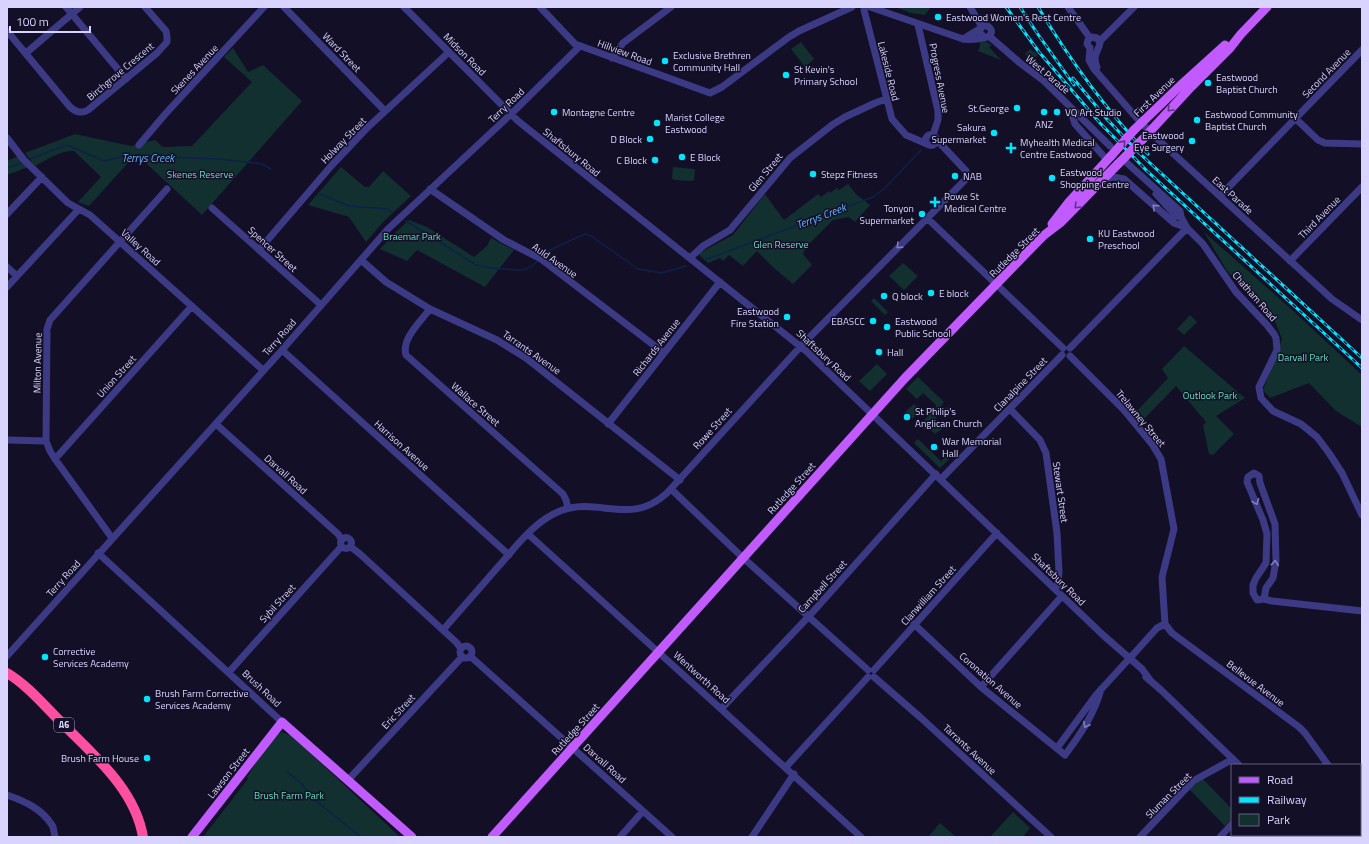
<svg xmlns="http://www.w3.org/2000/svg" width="1369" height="844" viewBox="0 0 1369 844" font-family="'Titillium Web',sans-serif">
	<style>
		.green { fill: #12302f }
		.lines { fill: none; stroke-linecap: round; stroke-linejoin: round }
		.stream { stroke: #0c2248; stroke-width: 1.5 }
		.minor { stroke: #3d3a85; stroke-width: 7 }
		.major { stroke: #c25bff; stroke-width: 9 }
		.highway { stroke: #ff4fa3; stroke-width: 10 }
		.rail-casing { stroke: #00e5ff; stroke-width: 3 }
		.rail { stroke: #130f26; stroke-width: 1.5; stroke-dasharray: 4.5; stroke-linecap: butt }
		.major-bridge { stroke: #c25bff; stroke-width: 9 }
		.oneway { stroke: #623188 }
		.oneway2 { stroke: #837fbc }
		.poi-dot { fill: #00e5ff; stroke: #130f26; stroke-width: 1.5 }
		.labels { text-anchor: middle; stroke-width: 3; stroke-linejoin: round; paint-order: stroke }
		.shield { fill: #130f26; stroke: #9e99be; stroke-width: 1 }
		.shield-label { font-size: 9px; font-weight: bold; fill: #d9d4ff }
		.poi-label { font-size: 10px; fill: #d9d4ff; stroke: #130f26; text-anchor: start }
		.street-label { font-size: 10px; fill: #d9d4ff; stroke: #130f26 }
		.park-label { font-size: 10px; fill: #5fe0c0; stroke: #130f26 }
		.water-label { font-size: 11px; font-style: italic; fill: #62b6ff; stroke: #130f26 }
	</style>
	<rect width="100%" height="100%" fill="#130f26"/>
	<path class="green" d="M895,7h36l-6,8 -14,-2z
		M985,41l7,4 -3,2 12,13 -23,-9 2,-5v-4z
		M801,42l13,17 -9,8 -14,-18z
		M233,48l15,24 15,-7 39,36 -100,114 -66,-61 -47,52 -11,-4 23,-25 -27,-26c-15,0 -26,8 -39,15l-10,-13 50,-19 56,12 24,-6 8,7 29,-1 60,-64 -28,-25z
		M1030,49l8,6 -4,3 -4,1 -5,-5z
		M18,156l10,11 -21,8v-14z
		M341,167l24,20h4l14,-16 28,25 -27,25 -18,21 -17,-25 -41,-12z
		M673,167l22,2 -1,11 -2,1 -18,-1 -2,-2z
		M848,184l8,10 14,11 -15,17 -6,-5 -16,3 -28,28 -2,6 9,11 -19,19 -19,-16 -17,-17 -14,15 -14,-11 -6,6 -3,-3 -12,5 -9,-8 2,-3 32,-17 32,-41 19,26 34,-26 3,3 8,-6 1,2 7,-5 2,2z
		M409,220l18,7 47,30 13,-11 4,-8 23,12 -29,37 -68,-37 -10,11 -27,-12 16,-17z
		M1204,232l85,75 73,68v52l-26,-16 -27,-28 -39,15 -7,-8 19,-51 -8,-20 -47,-48z
		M903,263l15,13 -14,14 -15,-14z
		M874,298l14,14 -3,3 -14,-14z
		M1190,315l7,7 -13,13 -7,-6z
		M1184,346l61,52 -29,18 18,18 -21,21 -4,-1 -6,-29 3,-3 -30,-36 -33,34 -7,-8 32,-34 -6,-9z
		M877,364l10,10 -17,17 -11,-10z
		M918,377l26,25 -3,4 4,3 2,-2 2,1 -7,7 -3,-3 -4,4 2,3 -3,2 8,8 -7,5 -7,-6 -3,2 -5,-5 16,-18v-2l-13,-12 -6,6 -11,-10z
		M914,404l7,6 -9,9 -4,-4 -4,1 -1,-2z
		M918,439l23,22 8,-8 3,3 -12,12 -26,-25z
		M282,732l10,4 108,101h-197l45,-58 -1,-2c10,-15 19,-37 35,-45z
		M1201,777l31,32v9l-7,8 -36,-37z
		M1013,812l17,16 -7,9h-33z
		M940,823l16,14h-28z"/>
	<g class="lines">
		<path class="stream" d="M30,159l37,-14 37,16 21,-5 94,3 43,5 9,5
			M7,168l14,-5
			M320,194l29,12 38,3 6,4
			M406,221l70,44 15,3 25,2h8l8,-4 6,-5
			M542,258l6,-7 30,-14 7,-3 6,2 47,33 24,4 24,-7
			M705,260l168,-63 12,-9 36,-38
			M287,772l14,11 10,14 50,40"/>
		<path class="minor" d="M66,7l60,72
			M284,7l101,104
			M404,7l114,114 288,230 297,284 39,34 8,11
			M540,7l35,37 135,49 12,-6 67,-50 10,-6 53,-24
			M870,7l93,32c6,1 22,0 26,-3 6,-5 0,-11 -6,-10l-3,3v4l4,4
			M970,7l12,20
			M1068,7l22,31
			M864,10l28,109 14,16 21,9
			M918,25l20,86v9l-5,15
			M7,31l63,76c6,5 11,7 18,3l69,-57 10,-11v-5l-1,-6 -21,-24
			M989,36l31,27 24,18 66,65
			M963,39l18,-11
			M1100,41l34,-34
			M1090,48l-1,12 5,9 41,47 18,19 179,164 30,21
			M1090,48l-3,-4 1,-4 4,-3 5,1 3,5c-2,10 -8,12 -3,24
			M26,53l54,-46
			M612,58l11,-15 48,-36
			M1076,112l-3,6 2,6 32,36
			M1295,118l23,22 7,3 37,1
			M925.5 140a5.5 5.5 0 1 1 11 0a5.5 5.5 0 1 1-11 0Z
			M7,138l17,22 44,43 22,12 173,155
			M139,145l28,-33 97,-105
			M1127,163l53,48 1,6 6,11
			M1104,179l9,-2 11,2 50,44 13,5 16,16 33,48 31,33 7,9 2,4 1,12 -18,37 2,11 12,13 28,13 16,13 12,16 13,20 20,42
			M430,189l74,51 37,19 123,94
			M1156,194l20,22 5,1
			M1220,196l142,-146
			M212,208l109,97
			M7,214l35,-37
			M927,218l136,130
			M259,250l73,-85 34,-36 83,-77
			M690,258l13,-12 27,-16 60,-72 42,-33 13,-8 30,-14 11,-4
			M361,260l25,22 44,27 67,31 29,18 154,122
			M1290,261l72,-74
			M7,267l10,9
			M7,287l72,-78
			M430,309c-9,12 -29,30 -24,46l157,139 3,6 2,8
			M1070,348l117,-120
			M282,350l227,205
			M1070,356l54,54 28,34 9,15 13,70 -12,48 3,47 -8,4 -27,30
			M1010,409l30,31 6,13 11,80 2,39 -2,19
			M216,424l122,110 4,6
			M608,424l112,-142
			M7,440l39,1
			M55,459l137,-153
			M941,479l121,-124
			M671,489l69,66 128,115
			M528,534l193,175 140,128
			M340.5 543a5.5 5.5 0 1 1 11 0a5.5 5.5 0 1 1-11 0Z
			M112,538l-57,-79 -5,-8 -4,-10 1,-112 3,-9 117,-131
			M351,547l9,7 97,89 4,6
			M98,553l184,169
			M1264,599l2,-11 7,-10 3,-17 -1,-37 -15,-41 -1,-7 -5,-3 -6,4 -1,5 16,38 4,14 -1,29 -10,15 -3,7v8l4,7 7,-1 8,2 90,10
			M914,624l67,63 84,68c15,-20 30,-42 36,-66
			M1165,624l7,9 127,94 6,6 23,32
			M443,630c18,-21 36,-41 54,-62 18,-20 37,-47 63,-57 39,-15 70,16 107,-18l134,-147 164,-166 2,-5 -1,-4 -30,-32
			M460 652a6 6 0 1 1 12 0a6 6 0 1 1-12 0Z
			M7,656l275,-306 106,-121 123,-115 69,-68
			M470,656l202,181
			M874,670l123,-137
			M229,672l112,-125
			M874,677l46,40 131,120
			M1146,677l15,13 78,75
			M981,687l81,-91
			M721,709l90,-95 125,-140
			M1057,748l39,-53 31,-34
			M786,767l82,-90
			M349,779l113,-122
			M7,795c17,6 34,13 45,30 2,3 2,8 3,12
			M1360,804l2,1
			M1360,828l2,-2
			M1240,835l1,2
			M1312,835l2,2
			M620,837l23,-26
			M752,837l42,-63
			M1140,837l53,-56 40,-22
			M1220,837l12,-13
			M1352,837l2,-2"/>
		<path class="major" d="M1134,130l49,-47 42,-38
			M1143,139l48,-52 39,-39 11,-14 26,-27
			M1052,224l17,-22 42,-46
			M192,837l90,-115 130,115
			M492,837l413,-459 138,-142 17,-13 58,-59"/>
		<path class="highway" d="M7,673c20,12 35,30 52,47 33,34 76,68 84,117"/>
		<defs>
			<path id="rail" d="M1006,7l33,45 61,71 47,48 215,197
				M1020,7l17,26 37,52
				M1038,7c32,53 67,102 110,147
				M1073,78l33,40 32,34 224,206"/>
		</defs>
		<use href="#rail" class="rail-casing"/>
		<use href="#rail" class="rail"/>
		<path class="major-bridge" d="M1111,156l23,-26
			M1118,164l25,-25"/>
	</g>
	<defs><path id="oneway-chevron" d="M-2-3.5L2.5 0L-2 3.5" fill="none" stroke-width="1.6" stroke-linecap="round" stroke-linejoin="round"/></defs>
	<g class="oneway">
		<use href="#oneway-chevron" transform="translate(1170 109) rotate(133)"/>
		<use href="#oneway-chevron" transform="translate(1123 143) rotate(-48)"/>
		<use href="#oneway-chevron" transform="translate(1077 206) rotate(135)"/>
	</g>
	<g class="oneway2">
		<use href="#oneway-chevron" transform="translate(1155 207) rotate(-138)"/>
		<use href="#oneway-chevron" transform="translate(899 246) rotate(135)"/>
		<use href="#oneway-chevron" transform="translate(1256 502) rotate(68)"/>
		<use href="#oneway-chevron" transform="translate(1275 563) rotate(-85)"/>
		<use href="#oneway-chevron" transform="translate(1086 725) rotate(117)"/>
	</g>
	<g class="poi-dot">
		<circle cx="938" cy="17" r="4"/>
		<circle cx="665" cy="61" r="4"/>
		<circle cx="786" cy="75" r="4"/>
		<circle cx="1208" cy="83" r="4"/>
		<circle cx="1017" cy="108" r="4"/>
		<circle cx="554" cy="112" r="4"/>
		<circle cx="1044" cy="112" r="4"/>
		<circle cx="1057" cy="112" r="4"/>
		<circle cx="1197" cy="120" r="4"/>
		<circle cx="657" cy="123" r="4"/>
		<circle cx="994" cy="133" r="4"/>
		<circle cx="650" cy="139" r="4"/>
		<circle cx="1192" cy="141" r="4"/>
		<path d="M1009 142h4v4h4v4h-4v4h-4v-4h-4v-4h4z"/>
		<circle cx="682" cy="157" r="4"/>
		<circle cx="655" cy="160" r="4"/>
		<circle cx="813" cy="174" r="4"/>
		<circle cx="955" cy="176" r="4"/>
		<circle cx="1052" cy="178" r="4"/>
		<path d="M933 196h4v4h4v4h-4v4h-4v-4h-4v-4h4z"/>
		<circle cx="922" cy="214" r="4"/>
		<circle cx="1090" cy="239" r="4"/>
		<circle cx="931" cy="293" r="4"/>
		<circle cx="884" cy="296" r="4"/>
		<circle cx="787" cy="317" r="4"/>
		<circle cx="873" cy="321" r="4"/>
		<circle cx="887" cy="327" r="4"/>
		<circle cx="879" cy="352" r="4"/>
		<circle cx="907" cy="417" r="4"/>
		<circle cx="934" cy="447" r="4"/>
		<circle cx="45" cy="657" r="4"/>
		<circle cx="147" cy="699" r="4"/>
		<circle cx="147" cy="758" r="4"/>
	</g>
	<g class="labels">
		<rect class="shield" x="54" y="718" width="20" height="14" rx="3"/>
		<g class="shield-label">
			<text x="64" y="728">A6</text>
		</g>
		<g class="poi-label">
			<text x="946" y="21">Eastwood Women's Rest Centre</text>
			<text x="673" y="59">Exclusive Brethren<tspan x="673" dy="12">Community Hall</tspan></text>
			<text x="794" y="73">St Kevin's<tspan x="794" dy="12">Primary School</tspan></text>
			<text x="1216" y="81">Eastwood<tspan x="1216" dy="12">Baptist Church</tspan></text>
			<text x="1009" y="112" text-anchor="end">St.George</text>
			<text x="562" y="116">Montagne Centre</text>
			<text x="1065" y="116">VQ Art Studio</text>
			<text x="1205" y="118">Eastwood Community<tspan x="1205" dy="12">Baptist Church</tspan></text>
			<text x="665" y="121">Marist College<tspan x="665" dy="12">Eastwood</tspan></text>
			<text x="1044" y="128" text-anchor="middle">ANZ</text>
			<text x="986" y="131" text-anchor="end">Sakura<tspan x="986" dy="12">Supermarket</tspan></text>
			<text x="1184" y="139" text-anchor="end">Eastwood<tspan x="1184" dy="12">Eye Surgery</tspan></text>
			<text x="642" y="143" text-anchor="end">D Block</text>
			<text x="1020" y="146">Myhealth Medical<tspan x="1020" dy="12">Centre Eastwood</tspan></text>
			<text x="690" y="161">E Block</text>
			<text x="647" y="164" text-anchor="end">C Block</text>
			<text x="1060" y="176">Eastwood<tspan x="1060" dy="12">Shopping Centre</tspan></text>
			<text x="821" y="178">Stepz Fitness</text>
			<text x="963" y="180">NAB</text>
			<text x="944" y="200">Rowe St<tspan x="944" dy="12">Medical Centre</tspan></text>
			<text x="914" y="212" text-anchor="end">Tonyon<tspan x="914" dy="12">Supermarket</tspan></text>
			<text x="1098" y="237">KU Eastwood<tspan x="1098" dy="12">Preschool</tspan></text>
			<text x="939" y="297">E block</text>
			<text x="892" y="300">Q block</text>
			<text x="779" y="315" text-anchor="end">Eastwood<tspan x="779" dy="12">Fire Station</tspan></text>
			<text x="865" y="325" text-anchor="end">EBASCC</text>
			<text x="895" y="325">Eastwood<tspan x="895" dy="12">Public School</tspan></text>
			<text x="887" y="356">Hall</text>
			<text x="915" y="415">St Philip's<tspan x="915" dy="12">Anglican Church</tspan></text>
			<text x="942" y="445">War Memorial<tspan x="942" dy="12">Hall</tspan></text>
			<text x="53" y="655">Corrective<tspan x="53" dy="12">Services Academy</tspan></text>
			<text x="155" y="697">Brush Farm Corrective<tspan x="155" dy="12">Services Academy</tspan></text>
			<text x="139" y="762" text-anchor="end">Brush Farm House</text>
		</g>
		<g class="street-label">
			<text transform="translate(342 52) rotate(46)" y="4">Ward Street</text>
			<text transform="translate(625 52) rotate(20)" y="4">Hillview Road</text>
			<text transform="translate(465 54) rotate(45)" y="4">Midson Road</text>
			<text transform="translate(194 69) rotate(-47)" y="4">Skenes Avenue</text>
			<text transform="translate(120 71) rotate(-40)" y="4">Birchgrove Crescent</text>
			<text transform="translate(889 71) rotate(76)" y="4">Lakeside Road</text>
			<text transform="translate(1326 73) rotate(-46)" y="4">Second Avenue</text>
			<text transform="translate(1048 74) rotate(40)" y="4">West Parade</text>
			<text transform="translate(940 78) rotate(79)" y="4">Progress Avenue</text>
			<text transform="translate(1154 96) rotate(-44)" y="4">First Avenue</text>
			<text transform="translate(506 105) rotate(-44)" y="4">Terry Road</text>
			<text transform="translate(343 140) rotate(-46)" y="4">Holway Street</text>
			<text transform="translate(572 152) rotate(39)" y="4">Shaftsbury Road</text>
			<text transform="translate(765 172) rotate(-50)" y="4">Glen Street</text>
			<text transform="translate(1233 195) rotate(42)" y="4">East Parade</text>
			<text transform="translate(1319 217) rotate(-46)" y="4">Third Avenue</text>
			<text transform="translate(141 247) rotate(42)" y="4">Valley Road</text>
			<text transform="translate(273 249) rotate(42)" y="4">Spencer Street</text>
			<text transform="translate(1014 252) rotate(-45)" y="4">Rutledge Street</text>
			<text transform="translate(555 260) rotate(35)" y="4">Auld Avenue</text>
			<text transform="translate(1255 296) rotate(49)" y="4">Chatham Road</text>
			<text transform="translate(279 337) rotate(-49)" y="4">Terry Road</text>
			<text transform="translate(656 347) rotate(-52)" y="4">Richards Avenue</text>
			<text transform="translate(532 352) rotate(35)" y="4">Tarrants Avenue</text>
			<text transform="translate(824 355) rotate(43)" y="4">Shaftsbury Road</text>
			<text transform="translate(37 363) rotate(-89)" y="4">Milton Avenue</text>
			<text transform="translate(116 376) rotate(-48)" y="4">Union Street</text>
			<text transform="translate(1020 384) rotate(-46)" y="4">Clanalpine Street</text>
			<text transform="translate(476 404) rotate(41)" y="4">Wallace Street</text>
			<text transform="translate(1141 418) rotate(50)" y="4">Trelawney Street</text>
			<text transform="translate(712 428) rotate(-48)" y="4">Rowe Street</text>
			<text transform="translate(402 445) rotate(42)" y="4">Harrison Avenue</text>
			<text transform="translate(286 474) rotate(42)" y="4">Darvall Road</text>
			<text transform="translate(791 488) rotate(-48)" y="4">Rutledge Street</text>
			<text transform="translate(1061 492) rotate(82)" y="4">Stewart Street</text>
			<text transform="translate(63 578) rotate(-48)" y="4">Terry Road</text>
			<text transform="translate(1059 579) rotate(44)" y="4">Shaftsbury Road</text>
			<text transform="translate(822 586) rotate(-48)" y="4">Campbell Street</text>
			<text transform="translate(928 595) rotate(-48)" y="4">Clanwilliam Street</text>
			<text transform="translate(277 603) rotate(-48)" y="4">Sybil Street</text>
			<text transform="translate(702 677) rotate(42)" y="4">Wentworth Road</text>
			<text transform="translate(991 680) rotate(41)" y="4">Coronation Avenue</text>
			<text transform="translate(1256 683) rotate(37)" y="4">Bellevue Avenue</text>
			<text transform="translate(262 688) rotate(43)" y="4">Brush Road</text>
			<text transform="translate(398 711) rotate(-47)" y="4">Eric Street</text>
			<text transform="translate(575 729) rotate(-48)" y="4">Rutledge Street</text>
			<text transform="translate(970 749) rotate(43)" y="4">Tarrants Avenue</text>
			<text transform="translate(605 763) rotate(42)" y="4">Darvall Road</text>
			<text transform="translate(228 773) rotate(-52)" y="4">Lawson Street</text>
			<text transform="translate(1168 795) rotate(-45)" y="4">Sluman Street</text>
		</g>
		<g class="park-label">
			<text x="200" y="178">Skenes Reserve</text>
			<text x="412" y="240">Braemar Park</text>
			<text x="781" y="248">Glen Reserve</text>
			<text x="1303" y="361">Darvall Park</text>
			<text x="1210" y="399">Outlook Park</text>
			<text x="289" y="799">Brush Farm Park</text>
		</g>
		<g class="water-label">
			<text x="148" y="162">Terrys Creek</text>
			<text transform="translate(821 216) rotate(-21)" y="4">Terrys Creek</text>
		</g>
	</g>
	<rect width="1369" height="844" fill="none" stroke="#d9d4ff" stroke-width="16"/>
	<rect x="1231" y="764" width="130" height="72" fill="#130f26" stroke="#625e7d"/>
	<rect x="1239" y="777" width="20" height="6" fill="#c25bff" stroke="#625e7d"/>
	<text x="1267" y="784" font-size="12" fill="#d9d4ff">Road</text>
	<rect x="1239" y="797" width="20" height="6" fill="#00e5ff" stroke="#625e7d"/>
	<text x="1267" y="804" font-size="12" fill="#d9d4ff">Railway</text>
	<rect x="1239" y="814" width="20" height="12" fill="#12302f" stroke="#625e7d"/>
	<text x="1267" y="824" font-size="12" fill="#d9d4ff">Park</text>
	<path d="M10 26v6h80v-6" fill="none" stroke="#d9d4ff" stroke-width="2"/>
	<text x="16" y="26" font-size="12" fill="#d9d4ff" stroke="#130f26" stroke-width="3" paint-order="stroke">100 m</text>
</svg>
